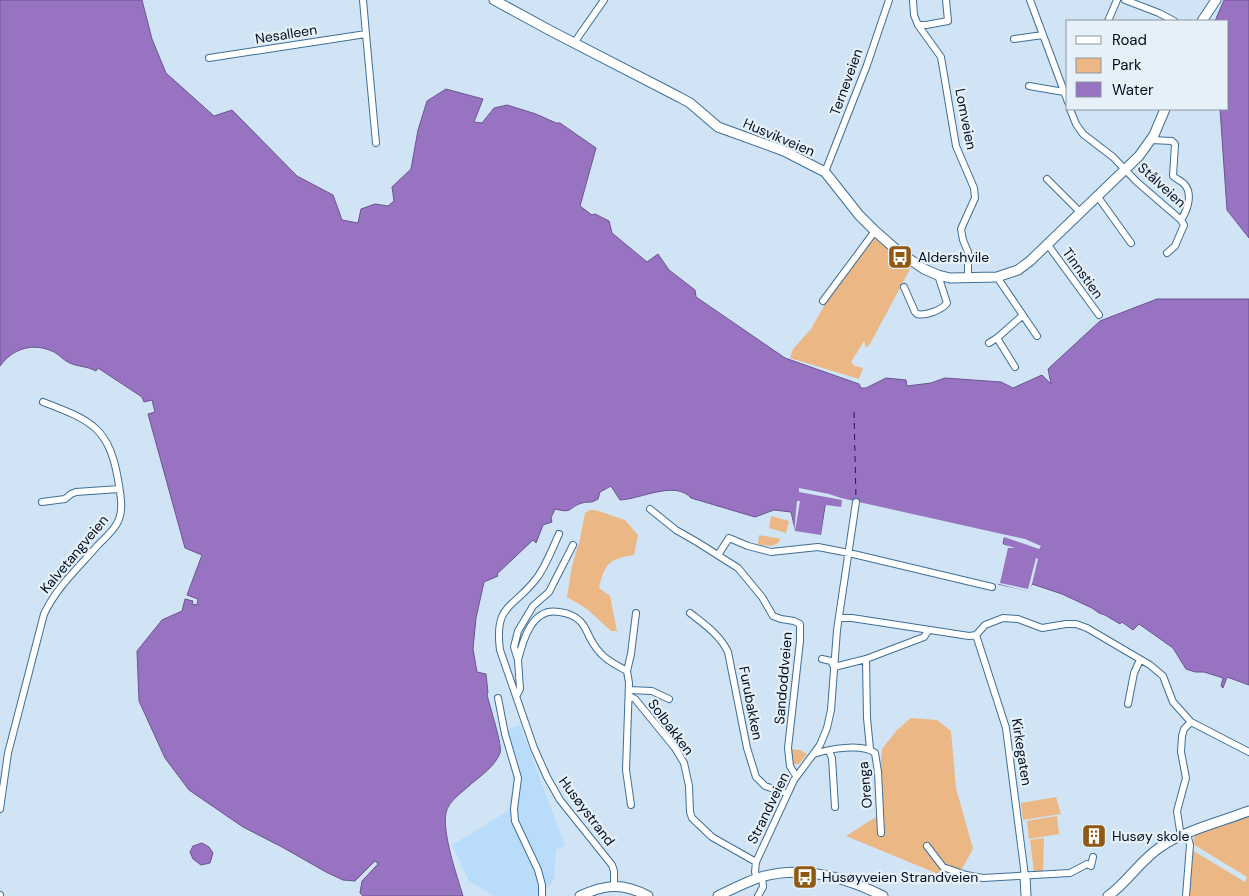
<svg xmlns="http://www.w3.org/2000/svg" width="1249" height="896" viewBox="0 0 1249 896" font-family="'DM Sans',sans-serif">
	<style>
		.built { fill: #b9dcfa }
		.green { fill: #ebb785 }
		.water { fill: #9873c2; stroke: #6a5490 }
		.pier { fill: #d0e4f6 }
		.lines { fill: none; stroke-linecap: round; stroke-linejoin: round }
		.ferry { stroke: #410569; stroke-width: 1; stroke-dasharray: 6 5; stroke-linecap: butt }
		.street-casing { stroke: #3e6f97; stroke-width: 8 }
		.secondary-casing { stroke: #3e6f97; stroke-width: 11 }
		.street { stroke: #fff; stroke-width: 6 }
		.secondary { stroke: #fff; stroke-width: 9 }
		.labels { text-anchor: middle; stroke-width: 4.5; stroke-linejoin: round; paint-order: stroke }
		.street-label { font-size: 14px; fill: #000c1c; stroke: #e6f0f9 }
		.poi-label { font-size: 14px; fill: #000c1c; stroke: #e6f0f9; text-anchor: start }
	</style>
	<rect width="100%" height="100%" fill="#d0e4f6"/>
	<path class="built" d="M520,725l45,121 -9,4 -2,30 -10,12 -11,4h-39l-25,-15 -17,-36 56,-34 6,-34 -13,-45z"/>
	<path class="green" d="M873,236l31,26 10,4 -4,3 -40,75 -4,4 -2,-7 -13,21 4,4 8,2 -4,11 -69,-21 3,-9 18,-20 18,-32z
		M590,510h5l30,10 13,15 -4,20c-25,4 -29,8 -35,33l11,8 7,35h-6l-24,-22 -20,-12 5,-31 8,-27 5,-26z
		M771,516l18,5 -3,12 -17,-5z
		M759,535l22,4c-6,9 -13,7 -23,5z
		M911,718l26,2 14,11 5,57 17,61 -18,32 -109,-45 30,-19 6,-68 15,-19z
		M791,749l9,1 7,4 -8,10h-8z
		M1056,797l5,17 -38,6 -2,-17z
		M1249,814v82h-60l3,-46 53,32 2,-5 -54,-33 2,-10z
		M1057,816l2,18 -30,5 -2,-18z
		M1044,838l-1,34 -9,1 -4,-33z"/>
	<path class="water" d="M0,0h142l10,39 14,34 48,43 18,-6 65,66 36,19 9,25 16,3 3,-14 14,-5 13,2 6,-5 -2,-14 19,-18 7,-39 9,-29 19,-12 37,10 -9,23 8,1 12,-15 13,-3 29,9 20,9h4l36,25 -16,58 12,9 3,-1 14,7 3,12 35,29 11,-8 11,16 26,20 1,7 89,61 74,26 2,4h5l20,-10 20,2 1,6 24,-3 14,-5 56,4 12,6 29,-13 9,9 -3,-15 52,-48 57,-22h92v386l-22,-8 -4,11 -2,-2 2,-8 -19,-6h-9l-9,-3 -13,-21 -34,-24 -6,6 -11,-8 -2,2 -15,-9 -6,-2 -7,-5 -30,-14 -30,-10 -3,7 -31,-7 10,-38 -5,-2 1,-9 -161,-36 -2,9 -16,-2 -4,30 -25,-3 -5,-21 -17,-2 -19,7 -64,-19c-16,-18 -50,1 -71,2l-9,-14 -11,6 -2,7c-8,5 -9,2 -16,4 -14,4 -8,11 -27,6l-4,9 1,4 -9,3 -7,18 -3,-3 -36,34 1,2 -14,6 -8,36 -3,31 4,23 9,2 2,19 -1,1c2,11 16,52 13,59 -5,13 -19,23 -29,31 -8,8 -23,17 -25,29 -4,20 11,63 17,83h-100l-3,-3 2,-12 16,-17 -3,-3 -20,20 -12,-1 -17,-8 -44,-25 -39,-20 -54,-37 -24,-32 -26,-57 -2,-50 25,-31 20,-9 3,-12 8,2 -1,3 5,1 1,-6 -11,-4 15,-40 -17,-7 -37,-134 7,-2 -3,-12 -8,2 -2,-5 -44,-29 -2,3c-9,-5 -18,-4 -26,-8 -6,-2 -10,-8 -16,-11 -20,-10 -41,-4 -54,14z
		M1224,0h25v238l-22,-28 -7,-101h8v-88h-13z
		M202,843l7,4 4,6 -3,10 -9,2 -8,-6 -3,-7 3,-6z"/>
	<path class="pier" d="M799,488l30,6 12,4 184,41 16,7 -2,3 -35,-12 -2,7 13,4h-7l-8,35 28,6 8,-31 2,1 -8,33 -35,-9 10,-35 -5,-3 1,-9 -156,-34 -2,8 -15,-2 -6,30 -28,-4 3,-33h3l-5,30 26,4 5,-30 15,2 1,-7 -43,-8z"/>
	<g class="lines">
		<path class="ferry" d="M854,412l2,87"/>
		<defs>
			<path id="street" d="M913,0l1,15 4,10 23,32 15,89 18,42 1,10 -14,31 2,11 5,12v26
				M1030,0l38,102
				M1125,0l34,13 15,8
				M1108,21l9,-21
				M918,25h8l22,-4 -2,-21
				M366,34l10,109
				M1014,39l29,-4
				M574,43l30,-43
				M209,58l157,-24 -3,-34
				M1029,86l35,6
				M1070,109l6,15 7,10 30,23 24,25 44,38 3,5 -9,21 -8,7
				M1151,140l21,1 3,3 -2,32c3,3 9,5 12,9 8,10 2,26 -4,35
				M825,172l42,-107 22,-65
				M1047,179l34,34
				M1098,197l33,46
				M1048,245l51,70
				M997,277l40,59
				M904,287l11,25 2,2c9,2 25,-4 30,-11l-9,-28
				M823,301l52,-70
				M989,343l8,-5
				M1015,367l-18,-29 25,-22
				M42,502l23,-3 6,-5 5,-2 43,-3
				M650,509l26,21 21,12 41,26 24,29 11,19 8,3 13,2 6,3v17l-12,107 2,18 6,10
				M559,534c-6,13 -14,34 -23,45 -23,30 -42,25 -36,71l34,98 13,29 13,23 52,65 2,6v15
				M718,555l11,-17 19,8 23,6 47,-5 31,6 143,34
				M690,613c14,11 30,22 38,39l19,96 9,29 9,9 21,7
				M839,618h13l117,18 7,-1 9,-10 18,-7 15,1 24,9 24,-4h10l11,4 63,37 13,11 10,26 18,20 58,30
				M976,635l30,93 19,148
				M822,659l9,2 3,6 32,-8
				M518,660c5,-20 14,-53 41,-48 8,1 16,4 21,9 5,5 7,11 10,17 10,19 19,23 37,33l2,12 -3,87 5,35
				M627,671l4,-17 5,-41
				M629,690l23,1 17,8
				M517,695l3,-6 -2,-29 -4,-13 4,-16 15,-25 16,-14 24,-47
				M629,696l6,3 40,49 9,15 5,23 1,26 2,6 20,19 44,25
				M498,698l7,36 13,44 -4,31 1,12 23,49 4,15v11
				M1128,704l6,-31 6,-13
				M870,749l-3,-31 -1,-59 58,-22 4,-6
				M829,751l3,7 3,49
				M814,754c15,-5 48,-11 61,-1l3,19 3,61
				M0,809l8,-56 36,-139c12,-26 35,-47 54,-69 6,-6 13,-12 18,-20 8,-12 5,-27 3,-40 -9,-57 -26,-64 -76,-83
				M1181,837l-4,-26 9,-33 -5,-26 1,-16 2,-7 7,-7
				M927,846l16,21 23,8 17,3 87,-5 17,-9 4,2 2,-9
				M757,879l-2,-7 1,-10 38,-82 26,-35 7,-17 4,-18 6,-80 19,-128
				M0,895v1
				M758,896l5,-9 -1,-10
				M1186,896l4,-51 -3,-11"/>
			<path id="secondary" d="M494,0l57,31 128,66 11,6 28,24 66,24 41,21 34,43 16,16 24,21 25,17 14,6 12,3 47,-1 21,-7 12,-9 109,-105 15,-21 11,-26
				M1202,21l14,-21
				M1025,876l1,20
				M580,896c25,-12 43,-13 68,0
				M718,896c14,-7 28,-14 43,-19 42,-12 84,0 122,19
				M1108,896c20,-14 33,-37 54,-50 22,-15 61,-25 87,-35"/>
		</defs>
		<use href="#street" class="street-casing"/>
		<use href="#secondary" class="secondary-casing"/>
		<use href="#street" class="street"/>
		<use href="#secondary" class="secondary"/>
	</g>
	<defs>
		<symbol id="bus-square" viewBox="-11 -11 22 22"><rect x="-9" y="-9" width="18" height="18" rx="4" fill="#905811" stroke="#e6f0f9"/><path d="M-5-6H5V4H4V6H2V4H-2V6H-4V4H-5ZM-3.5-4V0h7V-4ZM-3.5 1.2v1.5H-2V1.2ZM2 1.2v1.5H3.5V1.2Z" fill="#fff"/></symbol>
		<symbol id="building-square" viewBox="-11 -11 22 22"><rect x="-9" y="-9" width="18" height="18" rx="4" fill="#905811" stroke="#e6f0f9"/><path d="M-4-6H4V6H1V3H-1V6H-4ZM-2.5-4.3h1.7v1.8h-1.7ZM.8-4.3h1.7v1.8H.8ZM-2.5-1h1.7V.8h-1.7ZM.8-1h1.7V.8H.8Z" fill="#fff"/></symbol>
	</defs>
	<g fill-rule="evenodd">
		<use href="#bus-square" x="886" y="243" width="28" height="28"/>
		<use href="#building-square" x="1080" y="822" width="28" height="28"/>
		<use href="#bus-square" x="791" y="863" width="28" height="28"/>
	</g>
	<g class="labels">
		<g class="street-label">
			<text transform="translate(286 34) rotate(-9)" y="5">Nesalleen</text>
			<text transform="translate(846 82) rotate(-70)" y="5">Terneveien</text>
			<text transform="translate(966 119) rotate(79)" y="5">Lomveien</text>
			<text transform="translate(779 137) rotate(23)" y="5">Husvikveien</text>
			<text transform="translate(1162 185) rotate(42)" y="5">Stålveien</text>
			<text transform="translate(1083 273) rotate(54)" y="5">Tinnstien</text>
			<text transform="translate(74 554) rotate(-50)" y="5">Kalvetangveien</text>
			<text transform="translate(783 678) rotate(-85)" y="5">Sandoddveien</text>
			<text transform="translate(751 703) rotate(79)" y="5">Furubakken</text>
			<text transform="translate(671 727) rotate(53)" y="5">Solbakken</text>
			<text transform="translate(1022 752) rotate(81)" y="5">Kirkegaten</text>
			<text transform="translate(865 785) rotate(-95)" y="5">Orenga</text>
			<text transform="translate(768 808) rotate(-64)" y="5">Strandveien</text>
			<text transform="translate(587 811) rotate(53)" y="5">Husøystrand</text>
		</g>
		<g class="poi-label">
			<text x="918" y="262">Aldershvile</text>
			<text x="1112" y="841">Husøy skole</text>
			<text x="822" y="882">Husøyveien Strandveien</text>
		</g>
	</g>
	<rect x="1066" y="20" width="162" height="90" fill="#e6f0f9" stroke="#8a95a1"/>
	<rect x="1076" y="36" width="25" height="8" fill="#ffffff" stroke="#8a95a1"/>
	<text x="1112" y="45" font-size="15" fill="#000c1c">Road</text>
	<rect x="1076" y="58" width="25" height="15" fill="#ebb785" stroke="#8a95a1"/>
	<text x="1112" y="70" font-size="15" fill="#000c1c">Park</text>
	<rect x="1076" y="82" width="25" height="15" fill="#9873c2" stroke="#8a95a1"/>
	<text x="1112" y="95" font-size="15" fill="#000c1c">Water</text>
</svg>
